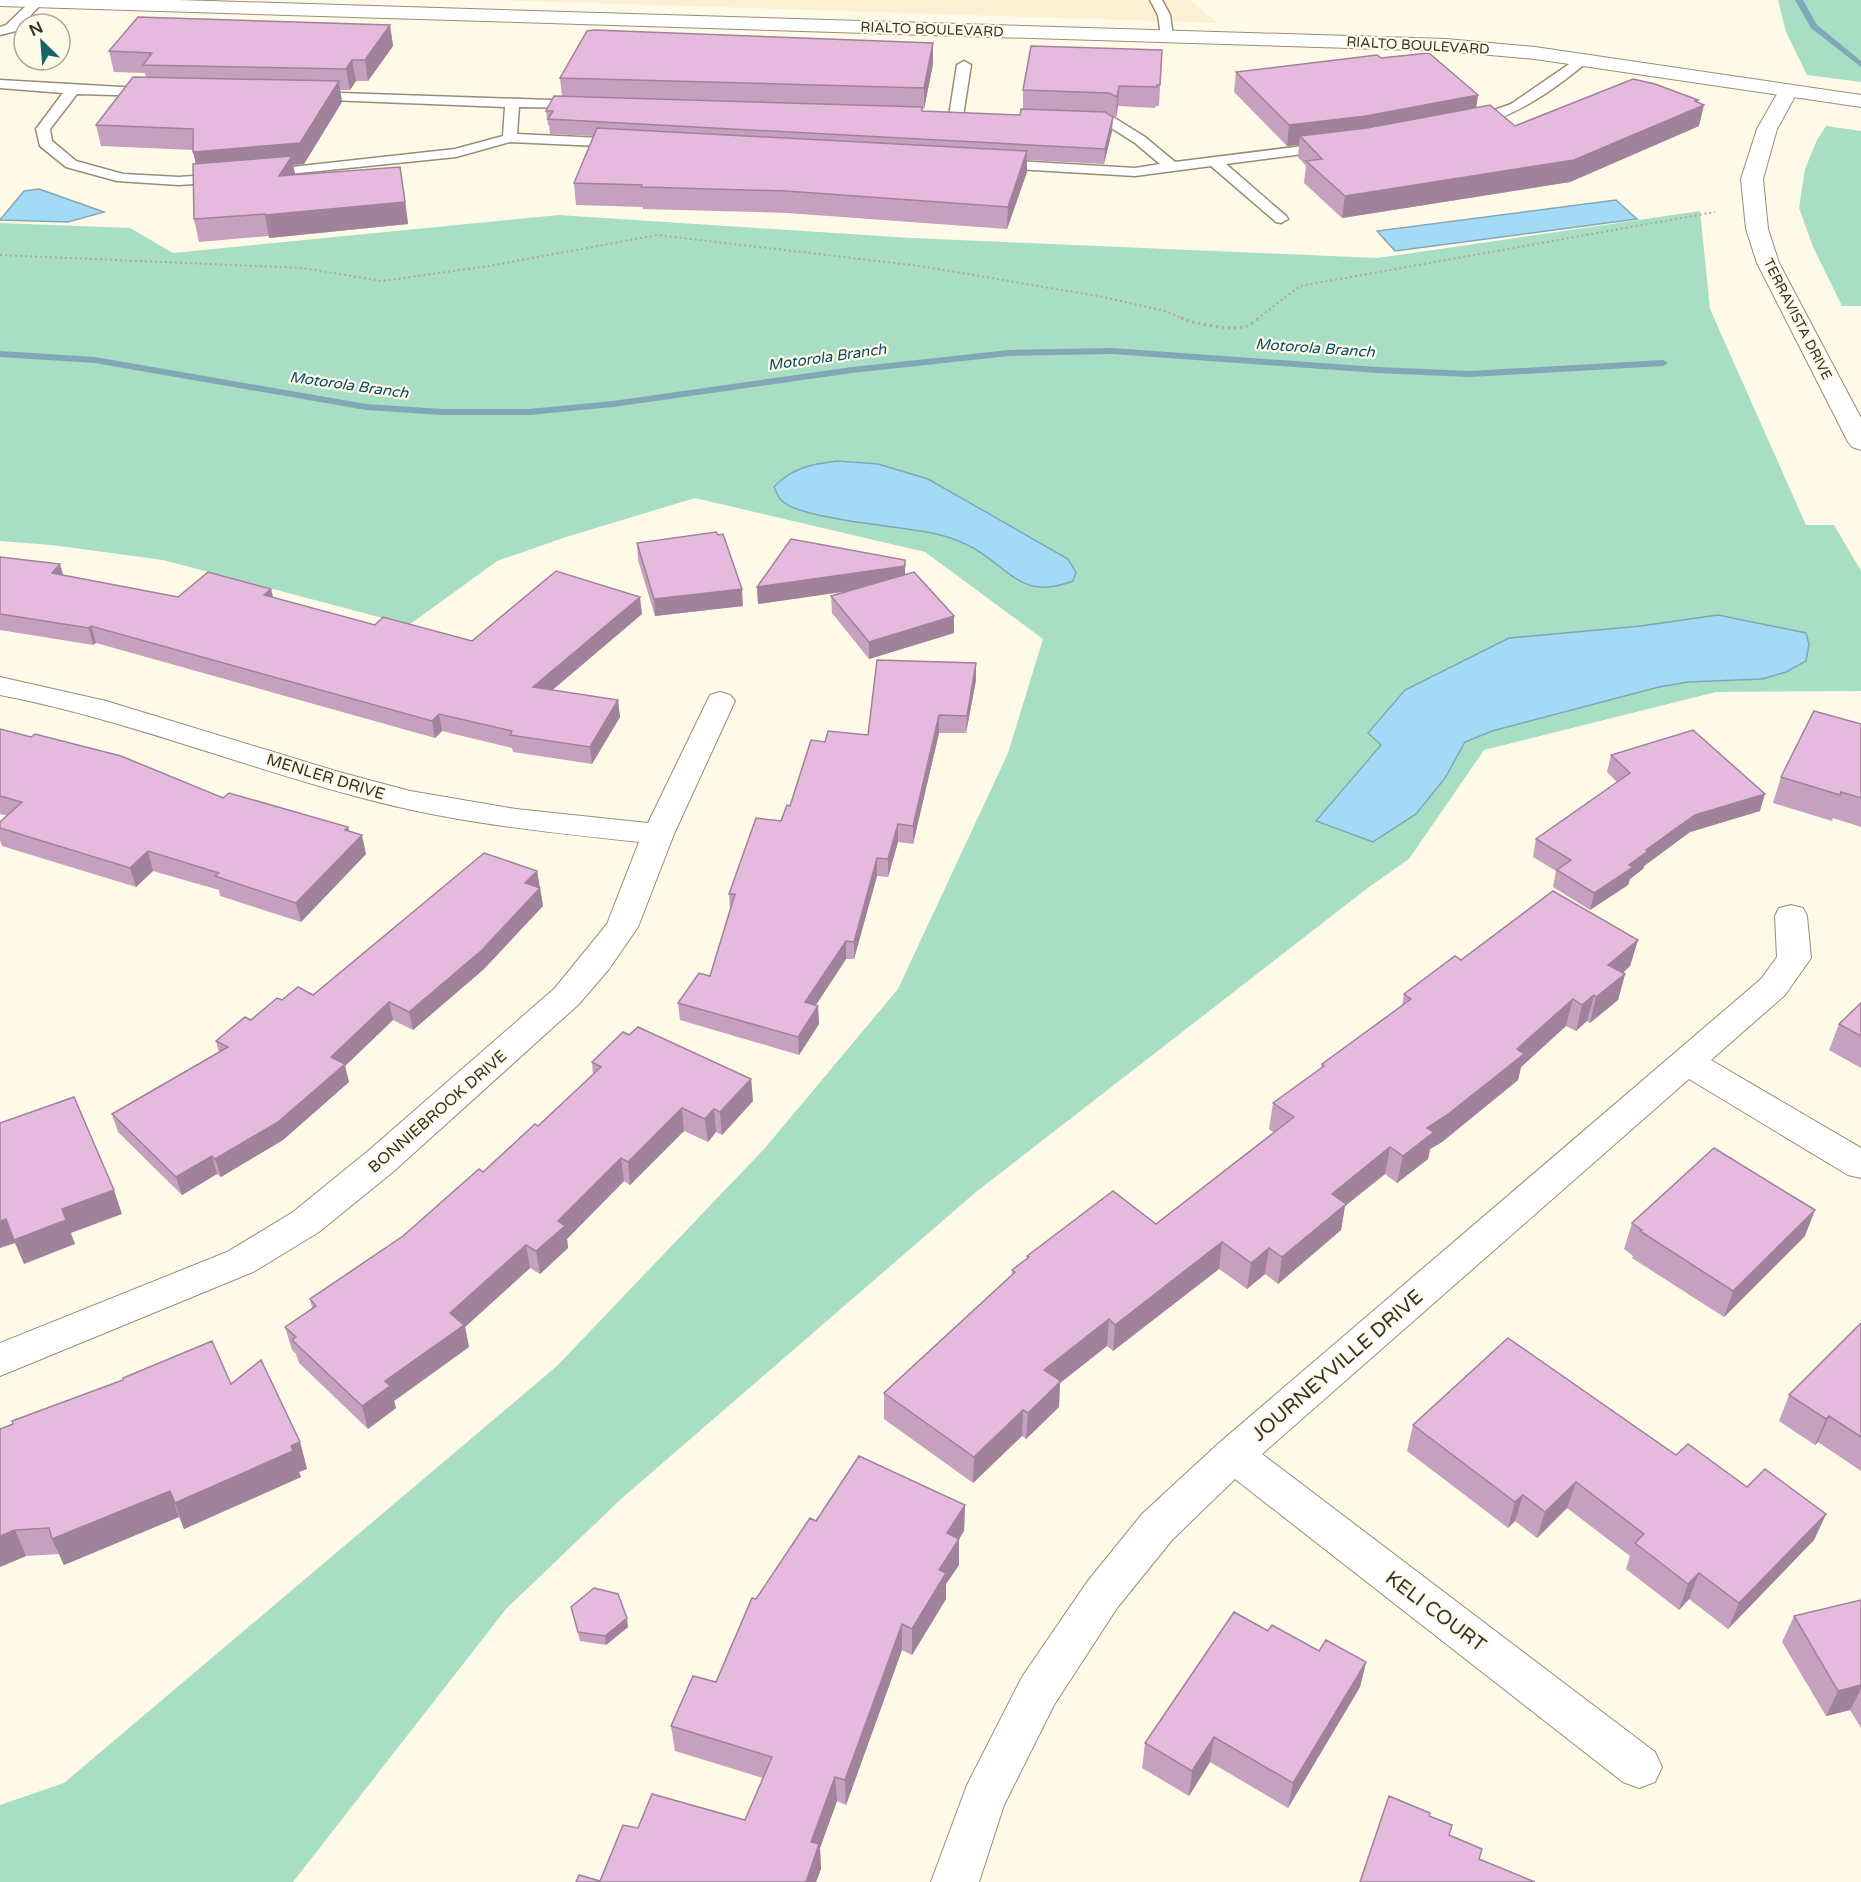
<svg xmlns="http://www.w3.org/2000/svg" width="1861" height="1882" viewBox="0 0 1861 1882" font-family="'Varela Round',sans-serif">
	<style>
		.built { fill: #fbf1d2 }
		.green { fill: #a7dec4 }
		.water { fill: #a3dbf6; stroke: #82a8b8; stroke-width: 1.5 }
		.lines { fill: none; stroke-linecap: round; stroke-linejoin: round }
		.stream { fill: #82a8b8; fill-rule: evenodd }
		.lane-casing { stroke: #958e79; stroke-width: 3 }
		.street-casing { stroke: #958e79; stroke-width: 2 }
		.secondary-casing { stroke: #958e79; stroke-width: 2 }
		.path-far1 { stroke: #afaa9c; stroke-width: 2; stroke-dasharray: 2 3; stroke-linecap: butt }
		.path { stroke: #afaa9c; stroke-width: 3; stroke-dasharray: 2 4; stroke-linecap: butt }
		.lane { fill: #fff; fill-rule: evenodd }
		.street { fill: #fff; fill-rule: evenodd }
		.secondary { fill: #fff; fill-rule: evenodd }
		.wall { fill: #c5a0bf }
		.shaded-wall { fill: #a0829b }
		.building { fill: #e5bade; stroke: #a0829b; stroke-width: 1.5 }
		.labels { text-anchor: middle; stroke-width: 4.5; stroke-linejoin: round; paint-order: stroke }
		.far-street-label { font-size: 14px; fill: #353229; stroke: #fff9e7 }
		.far-water-label { font-size: 15px; font-style: italic; fill: #004d67; stroke: #fff9e7 }
		.street-label { font-size: 16px; fill: #353229; stroke: #fff9e7 }
		.near-street-label { font-size: 20px; fill: #353229; stroke: #fff9e7 }
	</style>
	<rect width="100%" height="100%" fill="#fff9e7"/>
	<path class="built" d="M492,0h698l28,23z"/>
	<path class="green" d="M1778,0h83v82l-54,-7 -21,-43z
		M1826,126l35,5v175h-19l-29,-59 -14,-39 6,-39 12,-29z
		M1700,211l10,98 96,216h28l27,46v120l-145,1 -232,58 -75,109 -40,28 -393,305 -355,307 -115,110 -213,273h-293v-77l64,-22 493,-417 208,-218 133,-159 110,-236 35,-114 -118,-87 -230,-54 -129,39 -69,24 -88,64 -246,-65 -111,-15 -52,-4v-318l130,5 43,25 386,-38 352,23 467,20z"/>
	<path class="water" d="M39,189l65,23 -36,10 -68,-2 24,-29z
		M1616,200l21,19 -242,32 -18,-20z
		M837,461l41,3 50,15 140,80 8,13 -3,9c-50,19 -60,-9 -98,-32 -12,-7 -29,-13 -43,-16 -30,-7 -132,-13 -151,-33 -3,-3 -5,-9 -7,-13 17,-19 38,-23 63,-26z
		M1718,615l88,18 3,11 -3,17 -20,11 -24,7 -74,3 -29,5 -167,44 -27,11 -20,36 -29,36 -43,28 -57,-21 65,-76 -13,-12 37,-43 104,-52 132,-12z"/>
	<g class="lines">
		<path class="stream" d="M1795,0h8l14,25 44,36v6l-50,-39z
			M1112,348l265,19 93,4 193,-11 5,3 -5,3 -193,11 -93,-4 -265,-19 -103,2 -157,17 -239,34 -84,8h-87l-76,-5 -271,-47 -95,-6v-6l95,6 271,47 76,5h87l84,-8 239,-34 157,-17z"/>
		<defs>
			<path id="lane" d="M32,0h13l-29,31 -16,4v-8l6,-2z
				M1150,0h12l8,15 3,21 -1,3h-10l-1,-3 -3,-21z
				M1581,56l7,4 -2,3c-35,29 -70,53 -114,64l-7,-4 2,-3 44,-16z
				M964,61l7,4 -8,51 -7,4 -7,-4 8,-51z
				M0,80l156,9 2,3 -7,4 -74,-2 -27,35 2,12 24,20 47,13 56,3 44,-3 7,4 -7,4 -44,3 -62,-4 -51,-14 -26,-21 -4,-17 27,-36 -63,-5z
				M310,92l270,9 7,4 -2,3 -66,-1 -2,27 105,5 7,4 -7,4 -112,-5 -54,15 -196,20 -2,-3 2,-3 5,-1 190,-21 48,-13 2,-29 -200,-8 -2,-3 2,-3z
				M1084,115l29,2 32,20 30,25 152,-19 7,4 -7,4 -101,13 60,52 2,3 -7,4 -5,-1 -65,-56 -76,10 -138,-8 -7,-4 7,-4 138,8 25,-4 -25,-21 -30,-19 -26,-2 -2,-3 2,-3z"/>
			<path id="street" d="M1788,85l7,2 3,4 -21,38 -14,50 5,50 11,34 82,155v32l-9,-3 -4,-5 -91,-179 -11,-34 -5,-50 16,-50 24,-42z
				M0,677l106,24 233,71 71,19 106,18 132,14 62,-128 10,-3 10,3 5,6 -61,133 -36,93 -29,42 -30,35 -185,167 -75,61 -66,40 -253,104v-33l227,-91 66,-40 75,-61 187,-163 52,-64 32,-82c-92,-10 -183,-19 -273,-43 -123,-32 -241,-80 -366,-104z
				M1791,905l12,3 4,8 4,42 -26,37 -74,65 150,88v30l-13,-3 -159,-96 -427,375 393,298 7,15 -7,15 -16,6 -16,-6 -388,-303 -63,61 -55,68 -63,97 -50,100 -25,77h-48l36,-97 55,-108 65,-95 55,-68 77,-71 542,-464 16,-22 -2,-41 4,-8z"/>
			<path id="secondary" d="M0,0h178l1268,39 89,8 326,48v12l-326,-48 -89,-8 -1446,-45z"/>
		</defs>
		<use href="#lane" class="lane-casing"/>
		<use href="#street" class="street-casing"/>
		<use href="#secondary" class="secondary-casing"/>
		<path class="path-far1" d="M0,255l302,13 80,13 107,-15 168,-31 263,31 183,31 62,14 19,8
			M1257,319l43,-33 415,-74"/>
		<path class="path" d="M1181,318c15,6 50,13 66,8 4,-1 9,-6 12,-8"/>
		<use href="#lane" class="lane"/>
		<use href="#street" class="street"/>
		<use href="#secondary" class="secondary"/>
	</g>
	<path class="wall" d="M390,25l3,21 -25,35h-12l-6,9h-10l2,12 -38,62 -11,1 2,10 109,14 4,35 -139,14v-2l-70,6 -5,-23 2,-55 -3,-14 -92,-4 -5,-21 50,-48 -1,-4 -31,-1 -5,-21z
		M933,43v21l-9,45h-2v2l98,4 3,-5v-20l139,-40 -3,56h-3l-1,2 -37,-2 -2,12 -8,-4 4,17 -8,33 -77,-4v12l-20,57 -220,-16 -144,-4v-2l-67,-2 -2,-22 19,-47 -43,-2 -1,-9h-1l-2,-14 16,-15 -2,-18z
		M1381,58l97,37 -2,13 39,18 183,-26 1,26 -129,56 -228,36 -38,-35 2,-17 -8,-9 1,-12 -12,1 -53,-54 2,-20z
		M637,543l106,63 -88,10 -17,-56z
		M0,557l63,19 115,21 93,-8 2,8 102,28 97,16 170,-27 -90,76 66,10 2,17 -28,47 -79,-12 -1,-4 -70,-17 -7,7 -339,-95 -3,2 -93,-15z
		M905,560v15l49,58 -85,26 -37,-46 -1,-17 16,-5 -89,13 -1,-17z
		M976,680l-10,53h-27l-26,111 -15,-2 -10,35 -11,-1 -23,83h-8l-30,46 2,1 1,18 -20,31 -119,-35 -2,-17 32,-27 20,-65 -1,-17 52,-73 44,-79 43,-7z
		M1861,724v103l-28,-9 -1,3 -59,-18 8,-26z
		M0,729l223,69 125,29 1,4 17,23 -65,68 -81,-26 -1,-6 -66,-19 -17,16 -134,-41 -2,-6v-18l8,-6 -8,-2z
		M1611,755l149,56 -70,21 -46,34 -1,3 -13,10 -2,6 -38,25 -37,-23 3,-16 -23,-14 3,-18 81,-57 -10,-10z
		M537,871l6,35 -59,63 -71,61 -20,-10 -48,46 4,16 -66,58 -62,37 -4,-3 -35,21 -64,-63 -6,-18 107,-61 -3,-12 66,-41 31,-5z
		M1638,940l-8,26 -7,7 2,1 -7,26 -28,23 -3,-2 -11,10 -10,-5 -45,41 -3,13 -76,62 -12,7 -2,10 -31,24 -12,-9 -40,32 -4,24 -63,54 -13,-10 -18,15 -28,-20 -106,82 -6,-5 -47,37 -1,24 -33,32 -4,-3 -49,47 -89,-64v-26l128,-118v-5l15,-11v-3l129,-32 118,-91 -5,-4 4,-26 48,-35 1,-4 80,-58 2,-12 57,-34z
		M1861,1003v65l-32,-18 10,-26z
		M629,1035l122,44 2,22 -31,34 -6,-3 -8,10 -24,-11 -54,54 -6,-4 -57,58 1,9 -28,26 -10,-6 -65,59 4,20 -75,54 2,7 -28,21 -69,-66 -3,-9 -4,-4 -7,-23 27,-19 -2,-9 93,-63 80,-64 55,-46 55,-51 -1,-13z
		M1632,1223l173,13 -81,81 -92,-59 1,-2 -9,-7z
		M1861,1323v148l-43,-29 -3,3 -36,-24 10,-26z
		M231,1384l69,58 7,27 -8,3 2,5 -117,52 -5,-12 -115,48 -5,-11 -33,2 -26,11 13,-143z
		M1413,1425l263,30 71,32 79,27 -12,26 -86,89 -39,-30 -10,11 -53,-41 4,-13 -63,-48 -30,30 -22,-17 -7,7 -101,-77z
		M965,1505l-1,26 -5,8v26l-13,19v15l-34,56 -10,-5 -56,155 -9,-4 -17,47 1,21 -5,13h-240l24,-1 38,-53 107,-8 18,-42 -88,-27 -4,-25 45,-44 40,-83z
		M1861,1600v128l-11,-18 -24,6 -44,-74 12,-26z
		M571,1607l57,20 -22,18 -26,-4z
		M1268,1631l51,20 47,11 -6,25 -72,121 -78,-46 -21,34 -47,-28 3,-25z"/>
	<path class="shaded-wall" d="M390,25l3,21 -25,35 -3,-21z
		M933,43v21l-9,45v-21z
		M352,60l4,21 -6,9 -4,-21z
		M339,81l3,21 -38,62 -11,1 3,12 -98,-4 -5,-21z
		M1119,86l-1,20 -2,12 1,-21z
		M1478,95l-3,21 -175,20 -1,9 -12,1 2,-21z
		M1698,100l-2,8 8,-3 -5,21 -129,56 -228,36 3,-22z
		M1113,117l-1,14 -8,33 1,-15z
		M1027,151v21l-20,57 1,-22z
		M400,167l8,57 -139,14 -4,-23z
		M905,560v23l-147,21 -1,-17z
		M60,564l5,17 -13,-8z
		M271,589l4,17 -11,-11z
		M742,589l1,17 -88,10 -1,-17z
		M640,597l2,17 -106,90 -3,-17z
		M954,616v17l-85,26v-17z
		M91,626l5,17 -3,2 -4,-17z
		M976,663v17l-10,53 1,-17z
		M618,700l2,17 -28,47 -2,-17z
		M439,714l3,17 -7,7 -3,-17z
		M939,715v18l-26,111v-18z
		M1765,794l-5,17 -70,21 -46,34 -1,3 -13,10 -2,6 -38,25 4,-17 52,-43 49,-35z
		M898,824v18l-10,35v-18z
		M348,827l4,18 10,-10 4,19 -65,68 -5,-19z
		M148,851l5,20 -17,16 -6,-19z
		M877,858v18l-23,83v-17z
		M537,871l3,18 -15,-6z
		M540,888l3,18 -59,63 -71,61 -4,-18z
		M1638,940l-8,26 -28,25 6,-26z
		M846,941v18l-40,61 -1,-18z
		M1625,974l-7,26 -28,23 6,-26z
		M1594,995l-7,26 -11,10 6,-26z
		M1573,999l-7,27 -45,41 -3,13 -76,62 -12,7 -2,10 -31,24 6,-27 24,-28z
		M389,1002l4,18 -48,46 4,16 -66,58 -62,37 -6,-18 116,-102z
		M818,1006l1,18 -20,31 -1,-18z
		M751,1079l2,22 -31,34 -2,-23z
		M682,1108l2,23 -54,54 -2,-23z
		M714,1109l2,23 -8,10 -3,-23z
		M1390,1147l-5,27 -40,32 -4,24 -63,54 4,-27 50,-63z
		M212,1156l5,18 -35,21 -6,-18z
		M621,1158l3,23 -57,58 1,9 -28,26 -4,-23 22,-30z
		M114,1190l8,24 -51,19 4,11 -51,20 -9,-21 -15,5v-27l62,-12z
		M1815,1210l-10,26 -81,81 9,-26z
		M1222,1242l-3,27 -106,82 2,-26z
		M526,1245l4,23 -65,59 4,20 -75,54 2,7 -28,21 -6,-23 88,-93z
		M1269,1248l-4,26 -18,15 4,-26z
		M1109,1319l-2,27 -47,37 -1,24 -33,32 2,-26 16,-43z
		M1023,1410l-1,26 -49,47 1,-26z
		M1829,1416l-11,26 -3,3 11,-26z
		M300,1442l7,27 -8,3 2,5 -117,52 -9,-26z
		M1576,1482l-9,26 -30,30 8,-26z
		M170,1491l9,26 -115,48 -12,-26z
		M1523,1495l-8,26 -7,7 7,-26z
		M965,1505l-1,26 -16,25 11,-17v26l-13,19v15l-34,56v-26l35,-96z
		M1826,1514l-12,26 -86,89 11,-26z
		M15,1530l11,26 -26,11v-31z
		M1699,1573l-10,26 -10,11 9,-26z
		M627,1618l1,9 -22,18 -1,-9z
		M902,1624v26l-56,155 -1,-25z
		M1366,1662l-6,25 -72,121 5,-25z
		M1861,1685v4l-11,21 -24,6 12,-25z
		M1214,1737l-4,25 -21,34 3,-25z
		M835,1777l2,24 -17,47 1,21 -5,13h-10l5,-40z"/>
	<path class="building" d="M138,17l252,8 -25,35h-13l-6,9 -203,-4 9,-12 -43,-2z
		M594,30l339,13 -9,45 -364,-10 27,-47z
		M1031,46l131,4 -2,35h-3v2l-38,-1 -2,11 -8,-4 -86,-3z
		M1429,53l49,42 -112,21 -77,9 -53,-53 141,-17 4,3z
		M133,77l206,4 -39,62 -107,9v-23l-97,-4z
		M1633,79l22,5 43,16 -3,1 9,4 -130,55 -229,36 -39,-35 16,-2 -22,-23 67,-8 123,-23 25,21z
		M554,96l368,11v4l98,4 1,-6 84,3 8,5 -8,32 -557,-30 5,-8h-7z
		M597,128l430,23 -19,56 -222,-16 -145,-4 1,-2 -68,-2z
		M292,156l-13,20 121,-9 5,35 -140,13v-1l-71,5 -1,-55z
		M716,532l2,3 5,-1 19,55 -88,10 -17,-56z
		M791,539l114,21v6l-148,21z
		M0,557l60,7 -8,9 126,24 30,-25 63,17 -7,6 111,30 8,-8 89,24 84,-70 84,26 -107,90 85,13 -28,47 -80,-12 2,-4 -73,-17 -7,7 -341,-95 -2,2 -89,-14z
		M914,572l40,44 -85,26 -38,-46z
		M877,660l99,3 -9,53 -28,-1 -26,111 -15,-2 -10,35 -11,-1 -23,84 -8,-1 -41,61 13,4 -20,31 -120,-34 21,-30 11,3 25,-82h-6l27,-76 25,3 6,-16 3,1 21,-66 14,2 3,-11 40,4z
		M1814,711l47,13v74l-20,-6 -1,3 -59,-18z
		M0,729l31,8 4,-3 86,22 102,42 6,-5 119,34 -3,3 17,5 -66,68 -81,-27 4,-3 -71,-22 -18,17 -130,-40v-6l22,-20 -22,-6z
		M1693,730l72,64 -70,21 -49,35 2,1 -19,14 4,2 -39,26 -37,-23 14,-10 -35,-21 94,-66 -19,-18z
		M484,853l53,18 -12,12 15,5 -59,63 -72,61 -20,-10 -58,55 14,7 -67,58 -63,37 -3,-3 -36,21 -64,-63 116,-67 -12,-6 29,-24 6,3 26,-22 5,2 16,-13 15,8z
		M1553,891l85,49 -30,25 17,9 -29,23 -2,-2 -12,10 -9,-6 -56,50 7,5 -77,61 -20,13 7,4 -31,24 -13,-9 -58,47 14,10 -64,53 -13,-9 -18,15 -29,-21 -107,83 -6,-6 -65,51 17,11 -33,32 -5,-3 -49,47 -90,-64 131,-121 -3,-2 17,-13 -2,-1 86,-65 43,33 138,-107 -21,-14 51,-37 -2,-2 89,-65 -7,-5 51,-38 6,4z
		M1861,1003v33l-22,-12z
		M638,1027l113,52 -31,33 -6,-3 -9,10 -23,-11 -54,54 -7,-4 -63,63 7,5 -29,25 -10,-6 -76,68 14,12 -79,56 5,5 -28,20 -70,-66 4,-3 -11,-10 31,-21 -6,-7 93,-63 76,-67 4,3 52,-48 3,2 63,-59 -9,-5 31,-30 6,3z
		M74,1097l40,93 -52,19 4,11 -52,20 -8,-21 -6,2v-98z
		M1714,1148l101,62 -82,81 -93,-60 2,-1 -10,-7z
		M1861,1323v114l-32,-21 -3,3 -37,-24z
		M1508,1338l168,117 12,-11 59,43 18,-18 61,45 -87,89 -40,-30 -11,11 -53,-41 9,-9 -68,-52 -31,30 -22,-17 -8,7 -102,-77z
		M212,1341l19,43 30,-24 39,82 -9,4 2,5 -118,52 -5,-12 -118,48 -3,-11 -34,2 -15,6v-107l13,-5 -1,-3 111,-41v-2z
		M859,1456l106,49 -18,28 12,6 -20,31 7,3 -34,56 -10,-5 -57,156 -10,-3 -24,65 8,2 -13,38h-230l3,-7 21,6 23,-56 15,3 14,-34 93,26 27,-63 -101,-31 22,-50 23,6 36,-84 4,1 54,-81 6,3z
		M594,1588l24,6 9,24 -22,18 -27,-4 -7,-25z
		M1861,1600v85l-23,6 -44,-75z
		M1234,1612l34,19 4,-6 47,26 7,-11 40,22 -73,121 -79,-46 -22,34 -47,-28z
		M1389,1796l41,17 -1,3 23,9 -3,10 33,14 -3,10 56,23h-175z"/>
	<g class="labels">
		<g class="far-street-label">
			<text transform="translate(932 29) rotate(2)" y="5">RIALTO BOULEVARD</text>
			<text transform="translate(1418 45) rotate(3)" y="5">RIALTO BOULEVARD</text>
			<text transform="translate(1798 319) rotate(63)" y="5">TERRAVISTA DRIVE</text>
		</g>
		<g class="far-water-label">
			<text transform="translate(1315 348) rotate(4)" y="5">Motorola Branch</text>
			<text transform="translate(827 357) rotate(-8)" y="5">Motorola Branch</text>
			<text transform="translate(349 385) rotate(8)" y="5">Motorola Branch</text>
		</g>
		<g class="street-label">
			<text transform="translate(326 776) rotate(17)" y="6">MENLER DRIVE</text>
			<text transform="translate(437 1111) rotate(-41)" y="6">BONNIEBROOK DRIVE</text>
		</g>
		<g class="near-street-label">
			<text transform="translate(1337 1365) rotate(-41)" y="7">JOURNEYVILLE DRIVE</text>
			<text transform="translate(1436 1611) rotate(37)" y="7">KELI COURT</text>
		</g>
	</g>
	<g transform="translate(42 42) rotate(335)"><circle r="28" fill="#fff9e7" stroke="#aea99b" stroke-width="1.5"/>
	<path d="M0-4.5L10 22L0 15L-10 22Z" fill="#17656b"/>
	<text y="-9" font-size="16" font-weight="bold" text-anchor="middle" fill="#353229">N</text>
	</g>
</svg>
